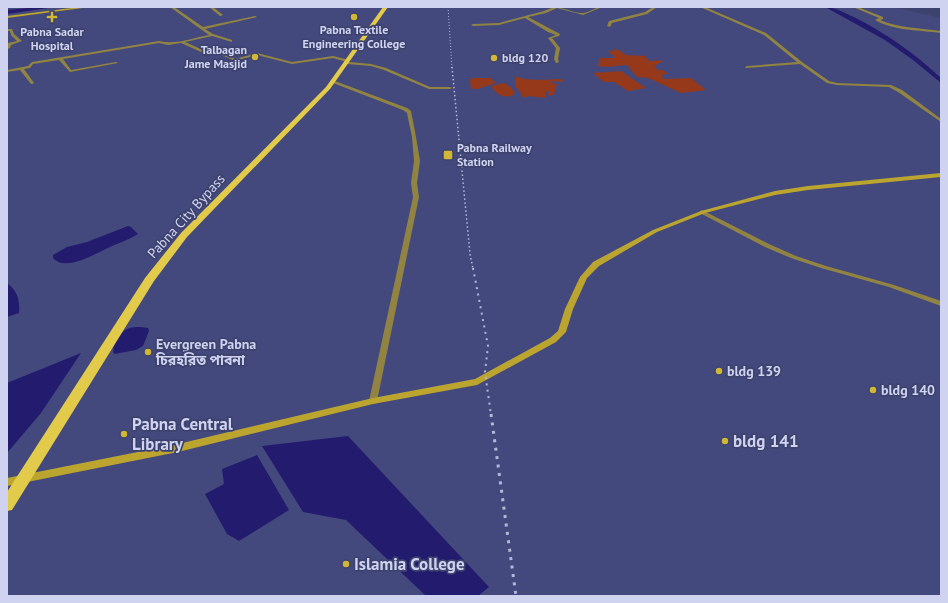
<svg xmlns="http://www.w3.org/2000/svg" width="948" height="603" viewBox="0 0 948 603" font-family="'PT Sans','Noto Sans Bengali',sans-serif">
	<style>
		.built { fill: #44497d }
		.green { fill: #95391a }
		.water { fill: #231b6e }
		.lines { fill: none; stroke-linecap: round; stroke-linejoin: round }
		.river { fill: #231b6e; fill-rule: evenodd }
		.minor { fill: #918442; fill-rule: evenodd }
		.secondary { fill: #bba52f; fill-rule: evenodd }
		.trunk { fill: #e2ca4a; fill-rule: evenodd }
		.rail-far3 { stroke: #b4b8d7; stroke-width: 1; stroke-dasharray: 1 2; stroke-linecap: butt }
		.rail-far2 { stroke: #b4b8d7; stroke-width: 1.5; stroke-dasharray: 1.5 2.5; stroke-linecap: butt }
		.rail-far1 { stroke: #b4b8d7; stroke-width: 2; stroke-dasharray: 2 4.5; stroke-linecap: butt }
		.rail { stroke: #b4b8d7; stroke-width: 3; stroke-dasharray: 3 5.5; stroke-linecap: butt }
		.poi-dot { fill: #d0b836; stroke: #3d426f; stroke-width: 1.5 }
		.labels { text-anchor: middle; stroke-width: 3.5; stroke-linejoin: round; paint-order: stroke }
		.far-poi-label { font-size: 12px; font-weight: bold; fill: #cfd3ef; stroke: #3d426f }
		.street-label { font-size: 14px; fill: #cfd3ef; stroke: #3d426f }
		.poi-label { font-size: 14px; font-weight: bold; fill: #cfd3ef; stroke: #3d426f; text-anchor: start }
		.near-poi-label { font-size: 17px; font-weight: bold; fill: #cfd3ef; stroke: #3d426f; text-anchor: start }
	</style>
	<rect width="100%" height="100%" fill="#3d426f"/>
	<path class="built" d="M7,7h884l50,11v578h-934z"/>
	<path class="green" d="M617,49l9,6 19,1 4,5 13,-1v2l-8,4 4,4h5l5,4 -7,1 3,4 27,-1 15,12 -25,3 -33,-15 -11,-1 -10,-12 -21,2 -8,-1 2,-8h13l1,-2 -6,-4z
		M621,71l25,17 -18,3 -14,-9h-10l-11,-9z
		M516,76c9,6 33,3 45,3l2,2 -2,1 -11,-1 4,3h3l-3,10 -3,2 -4,-2 3,-2 -1,-1 -4,1 1,4 -1,2 -16,-2 -6,2c-3,-11 -11,-8 -7,-22z
		M472,78h18l6,5 -19,6h-6l-1,-9z
		M503,83l5,2 7,7 -2,3c-9,4 -17,-1 -22,-9z"/>
	<path class="water" d="M128,226l3,1 7,7c-8,5 -17,8 -26,12 -14,6 -46,27 -59,12v-3l14,-8 20,-5z
		M7,283c11,8 13,18 12,30l-12,4z
		M141,327l7,1 1,3 -6,15 -7,4 -22,4c-3,-8 5,-21 13,-25 4,-2 9,-2 14,-2z
		M81,353l-40,60 -34,40v-70z
		M348,436l141,151 -11,9h-52l-80,-76 -43,-8 -41,-66z
		M257,455l32,55 -50,31 -12,-7 -22,-40 19,-10 -2,-15z"/>
	<g class="lines">
		<path class="river" d="M39,7h16l-48,7v-4z
			M825,7c10,0 19,6 29,10 32,16 61,37 87,61v5l-28,-23 -28,-20z"/>
		<path class="minor" d="M170,7h4l29,20 52,-11 2,1 -52,12 8,5 19,6v2l-20,-6 -27,6 18,8h14l18,9 22,-6 35,9 41,-6 16,4v2l22,2 15,4 44,19h20l2,1 -2,1h-21l-45,-19 -13,-4 -24,-2 -2,-1 2,-1 -14,-4 -41,6 -35,-9 -22,6 -20,-9h-14l-20,-9 -13,2 -9,-2 -96,16 8,11 45,-8 2,1 -48,9 -11,-12 -26,4 -3,4 -6,1 10,14 -2,1h-1l-11,-14 -13,2v-2l21,-4 4,-4 127,-21c17,4 34,-3 50,-6z
			M209,7h4l10,8 -3,1z
			M554,7c9,0 22,7 29,6 7,-1 12,-6 19,-6l-19,8 -26,-7 -11,5 -18,4 32,17 -1,2 -7,2 8,10 -2,11 1,3 -2,1h-1l-2,-4 2,-11 -8,-10 8,-3 -8,-3 -23,-14 -26,7 -26,1 -2,-1 2,-1 26,-1 45,-12z
			M653,7h4l-10,7 -35,9 -2,4 -3,-1 2,-5 36,-9z
			M700,7h5l61,26 36,29 27,19 8,2 54,2 11,5 39,29v3l-43,-30 -9,-5 -52,-2 -10,-2 -27,-19 -54,4 -1,-1 2,-1 50,-4 -33,-27z
			M853,7h5l25,10v2l-3,1c19,8 40,8 61,11v2c-21,-3 -47,-2 -66,-13l4,-2z
			M7,29h5l2,5 8,7 -11,4 -1,3 -3,1 1,-6 9,-2 -6,-6 -1,-4h-3z
			M333,81h2l72,27 4,3 5,26 4,24 -3,22 2,14 -42,204 -1,2 -3,1 -3,-1 -1,-2 44,-204 -2,-14 3,-22 -2,-24 -5,-24 -4,-3 -70,-27z
			M702,210l67,34 27,12 30,10 68,19 47,16v5l-52,-19 -68,-19 -30,-10 -26,-11 -65,-34v-2z"/>
		<path class="secondary" d="M79,7h11l-83,11v-2z
			M941,173v4l-133,13 -33,5 -70,18 -48,19 -58,34 -12,12 -14,31 -7,23 -10,10 -79,43 -104,19 -195,48 -171,34v-8l171,-34 195,-46 102,-19 75,-41 8,-7 7,-22 15,-32 13,-15 60,-32 48,-19 74,-20 33,-5z"/>
		<path class="trunk" d="M383,7h5l-58,82 -143,148 -33,44 -142,229 -5,1v-19l138,-214 36,-45 145,-146z"/>
		<path class="rail-far3" d="M448,7l4,61"/>
		<path class="rail-far2" d="M452,67l18,187 3,15"/>
		<path class="rail-far1" d="M473,268l15,78 -3,26 6,43"/>
		<path class="rail" d="M491,414l25,182"/>
	</g>
	<g class="poi-dot">
		<path d="M50 11h4v4h4v4h-4v4h-4v-4h-4v-4h4z"/>
		<circle cx="354" cy="17" r="4"/>
		<circle cx="255" cy="57" r="4"/>
		<circle cx="494" cy="58" r="4"/>
		<rect x="443" y="150" width="10" height="10" rx="2"/>
		<circle cx="148" cy="352" r="4"/>
		<circle cx="719" cy="371" r="4"/>
		<circle cx="873" cy="390" r="4"/>
		<circle cx="124" cy="434" r="4"/>
		<circle cx="725" cy="441" r="4"/>
		<circle cx="346" cy="564" r="4"/>
	</g>
	<g class="labels">
		<g class="far-poi-label">
			<text x="354" y="34">Pabna Textile<tspan x="354" dy="14">Engineering College</tspan></text>
			<text x="52" y="36">Pabna Sadar<tspan x="52" dy="14">Hospital</tspan></text>
			<text x="247" y="54" text-anchor="end">Talbagan<tspan x="247" dy="14">Jame Masjid</tspan></text>
			<text x="502" y="62" text-anchor="start">bldg 120</text>
			<text x="457" y="152" text-anchor="start">Pabna Railway<tspan x="457" dy="14">Station</tspan></text>
		</g>
		<g class="street-label">
			<text transform="translate(186 216) rotate(-48)" y="5">Pabna City Bypass</text>
		</g>
		<g class="poi-label">
			<text x="156" y="349">Evergreen Pabna<tspan x="156" dy="16">চিরহরিত পাবনা</tspan></text>
			<text x="727" y="376">bldg 139</text>
			<text x="881" y="395">bldg 140</text>
		</g>
		<g class="near-poi-label">
			<text x="132" y="430">Pabna Central<tspan x="132" dy="20">Library</tspan></text>
			<text x="733" y="447">bldg 141</text>
			<text x="354" y="570">Islamia College</text>
		</g>
	</g>
	<rect width="948" height="603" fill="none" stroke="#cfd3ef" stroke-width="16"/>
</svg>
